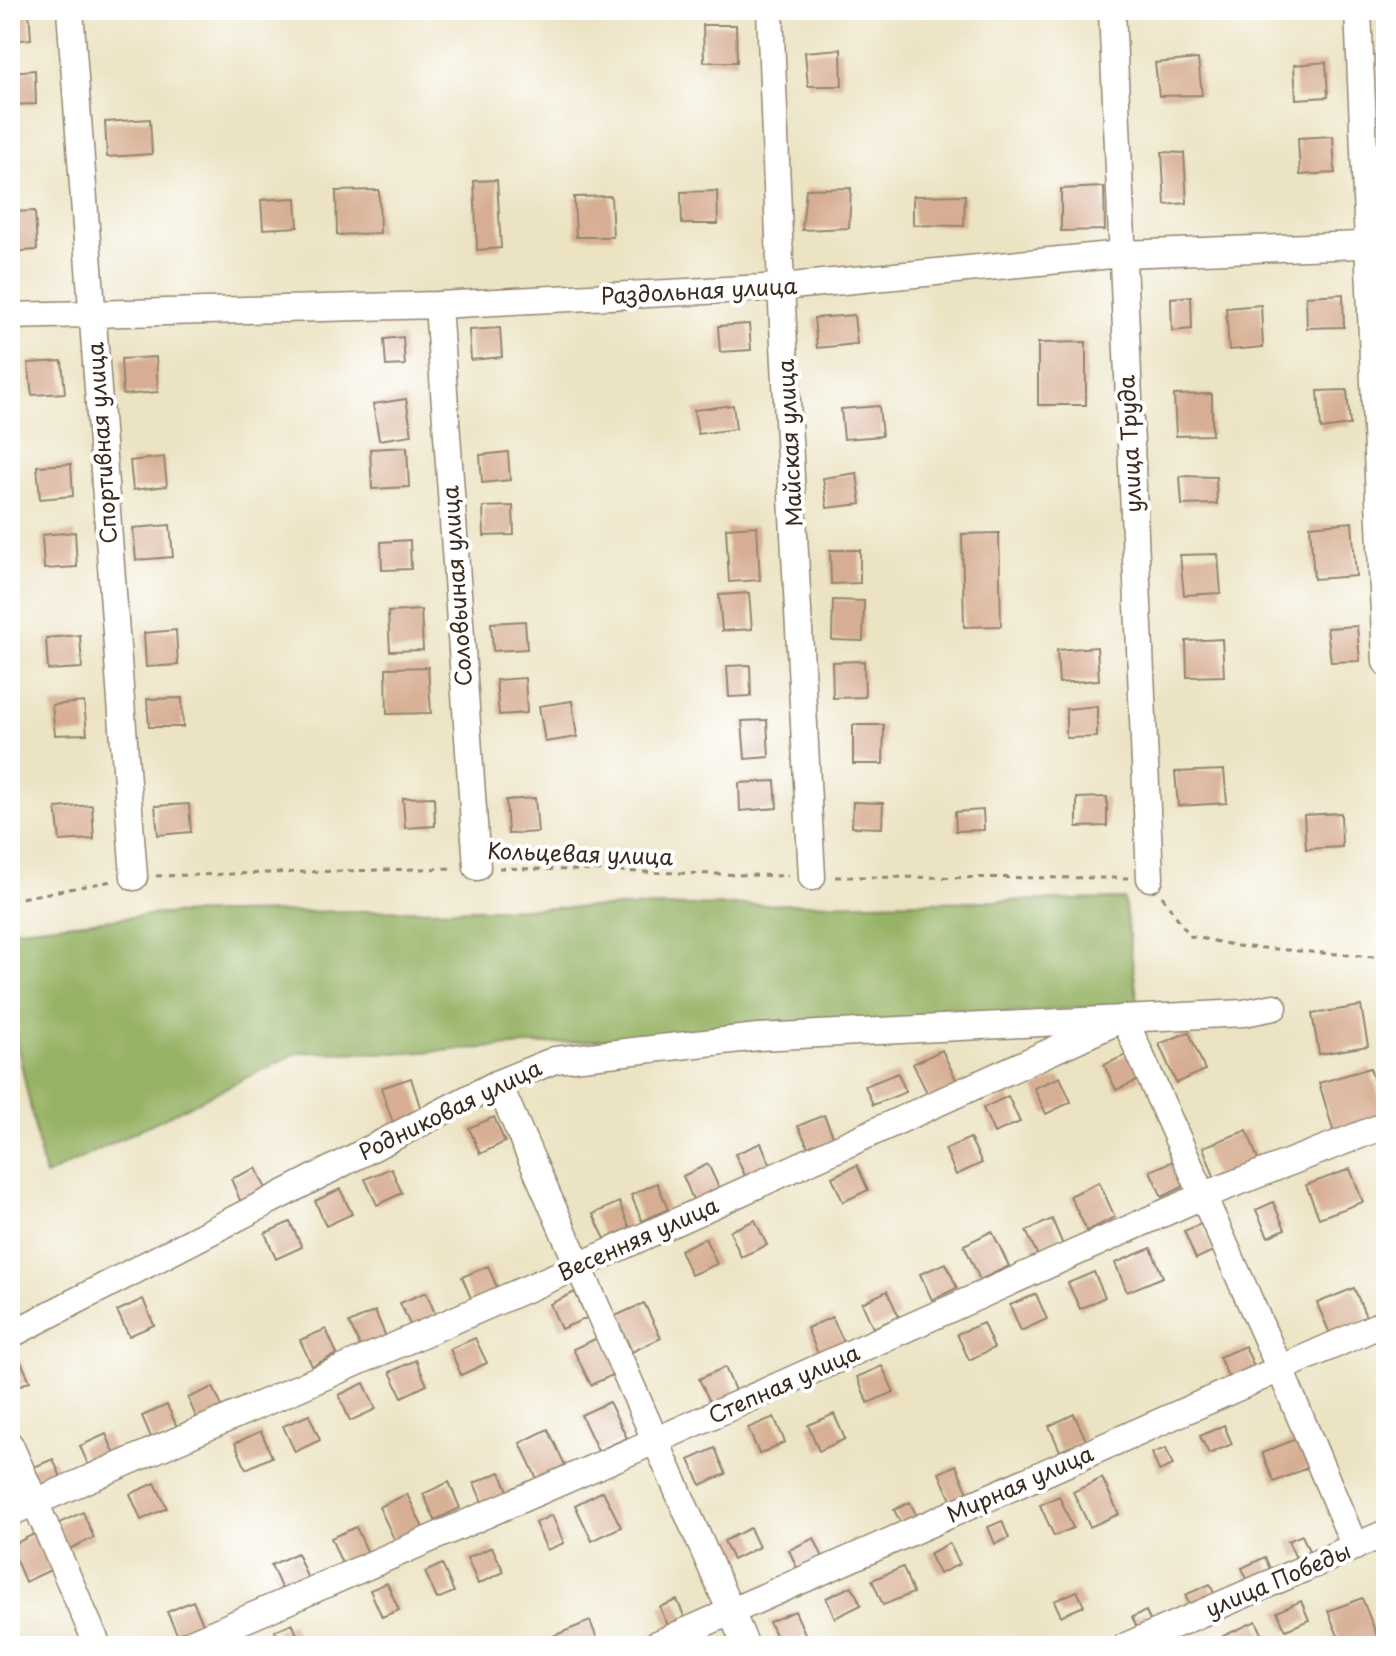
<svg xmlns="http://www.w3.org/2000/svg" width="1396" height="1656" viewBox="0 0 1396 1656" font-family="'Playpen Sans',sans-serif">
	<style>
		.forest { fill: #96b265; stroke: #686e42; stroke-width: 2 }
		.building { fill: #d7ae93 }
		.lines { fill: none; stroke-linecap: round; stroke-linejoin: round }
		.minor-casing { stroke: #948670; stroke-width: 29 }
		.path { stroke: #948670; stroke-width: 3; stroke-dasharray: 6 6; stroke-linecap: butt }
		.minor { stroke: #fff; stroke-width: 26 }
		.labels { text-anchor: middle; stroke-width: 8; stroke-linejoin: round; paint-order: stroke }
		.street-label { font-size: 22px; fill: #3b2a1e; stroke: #fff }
	</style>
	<rect width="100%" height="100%" fill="#fff"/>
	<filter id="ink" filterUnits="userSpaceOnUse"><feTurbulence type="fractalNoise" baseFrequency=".0125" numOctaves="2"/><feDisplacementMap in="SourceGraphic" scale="16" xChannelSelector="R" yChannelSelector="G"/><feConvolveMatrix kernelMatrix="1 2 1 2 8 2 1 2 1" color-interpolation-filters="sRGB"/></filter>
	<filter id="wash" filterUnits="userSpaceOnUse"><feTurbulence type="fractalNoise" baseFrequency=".006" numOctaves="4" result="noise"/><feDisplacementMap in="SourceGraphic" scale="32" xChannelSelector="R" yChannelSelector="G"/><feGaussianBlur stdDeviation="1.8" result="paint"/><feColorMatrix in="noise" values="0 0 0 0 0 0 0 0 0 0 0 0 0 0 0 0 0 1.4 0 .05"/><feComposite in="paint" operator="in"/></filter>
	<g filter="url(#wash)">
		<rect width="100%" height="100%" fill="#ece3c3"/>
		<path class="forest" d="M1124,899l14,105 -730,49 -109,-1 -254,124 -35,-165v-81l150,-16z"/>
		<g id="blocks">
			<path class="building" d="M10,10h19l2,29 -21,2z
				M703,25h33l1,37h-33z
				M841,49l1,37h-34l-3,-34z
				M1198,59l4,36 -43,1 -4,-33z
				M1326,62l2,35 -32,2 -2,-34z
				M35,70l1,34 -26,1v-33z
				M150,119l2,35 -45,3 -2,-35z
				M1333,136l2,37 -35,2 -2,-37z
				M1162,152l22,1 3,50 -22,2z
				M497,180l4,68 -24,2 -3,-69z
				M1104,187l1,43 -44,1v-42z
				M851,188l-2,40 -47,2 4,-41z
				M379,190l1,43 -43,2 -1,-44z
				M717,191l1,33h-36l-1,-32z
				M965,195l-1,31 -51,-1v-29z
				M611,196l2,41h-37l-2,-40z
				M296,198l2,29 -35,2 -2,-29z
				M35,211l2,39 -27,2v-40z
				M1343,294l1,33 -37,1 -1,-32z
				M1191,296l1,33 -20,2 -1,-33z
				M1261,305l2,42 -34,3 -3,-42z
				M854,315l3,29 -40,4 -3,-30z
				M749,324l2,26 -31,2 -2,-26z
				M500,328l2,29 -31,3 -2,-30z
				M403,337l2,28 -19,1 -2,-27z
				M1086,342v63h-48v-62z
				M156,357l2,35 -35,3 -2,-36z
				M62,361l3,32 -33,2 -4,-32z
				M1347,390l3,35 -29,4 -3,-38z
				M1212,394v41l-36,1 -2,-41z
				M406,399l6,36 -33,5 -6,-36z
				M733,405l3,24 -38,5 -4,-24z
				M879,406l3,30 -38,3 -3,-30z
				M407,447l2,40 -37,2 -2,-40z
				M508,452l2,28 -28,3 -2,-28z
				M164,457l3,29 -34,4 -3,-29z
				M71,464l2,32 -33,3 -3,-33z
				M857,473l4,31 -34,4 -4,-30z
				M1180,476l36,1 1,27 -35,1z
				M513,506l1,29 -30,1 -1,-29z
				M1352,522l4,54 -42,3 -4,-53z
				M170,525l3,32 -37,3 -3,-32z
				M757,526l3,54 -31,2 -3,-54z
				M75,532l2,35 -33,2 -2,-34z
				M999,533l2,93 -37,1 -2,-93z
				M410,540l1,29 -29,1 -1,-28z
				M830,550h30v33l-29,1z
				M1218,554l3,39 -37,2 -4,-40z
				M749,593l3,36 -30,2 -3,-36z
				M833,600l31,1 -1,40 -31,-1z
				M421,610l2,40 -33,1 -2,-39z
				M525,621l2,28 -34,2 -2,-28z
				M1357,626l3,35 -29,1 -4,-34z
				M176,630l2,35 -32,2 -2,-34z
				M80,635l2,33 -34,2 -2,-32z
				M1222,639l2,37 -37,1 -1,-36z
				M1097,647l2,33 -40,3 -2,-33z
				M864,661l1,36 -32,1 -1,-36z
				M750,665l1,31 -22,1 -2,-31z
				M428,667l3,46 -44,1 -1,-46z
				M525,678l2,35 -28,2 -3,-35z
				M182,698l1,29h-34l-2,-28z
				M572,701l5,36 -32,5 -6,-36z
				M84,702l3,32 -32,1 -3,-30z
				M1097,706v31l-31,1v-29z
				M767,720l2,37 -24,2 -3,-38z
				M853,725h31l-1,39h-30z
				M1224,770l3,33 -49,3 -3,-34z
				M775,781l2,27 -37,3 -1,-28z
				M434,797l1,29 -30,2 -2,-30z
				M1107,797v29l-30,1v-29z
				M535,798l3,34 -30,2 -2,-34z
				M853,802l30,1 -1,25 -30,-1z
				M189,804l2,28 -33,3 -3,-29z
				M92,805l2,34 -34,2 -4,-33z
				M983,810l1,20 -28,1 -1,-19z
				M1341,813l1,34 -36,2 -2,-34z
				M1361,1006l7,40 -49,8 -7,-40z
				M1189,1032l16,38 -29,13 -17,-39z
				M942,1050l17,36 -29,13 -17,-35z
				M1130,1053l11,26 -25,11 -12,-25z
				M1370,1068l15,49 -51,16 -15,-50z
				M898,1073l8,19 -33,13 -8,-19z
				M1060,1077l11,25 -25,12 -12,-26z
				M411,1078l12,38 -29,10 -13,-38z
				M1008,1096l12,26 -26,11 -11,-25z
				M824,1115l11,25 -25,11 -12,-25z
				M494,1117l11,25 -25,12 -11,-26z
				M1247,1130l12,33 -44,16 -12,-32z
				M970,1138l12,25 -26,12 -11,-26z
				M761,1143l11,25 -25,12 -12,-26z
				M1176,1160l11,25 -25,12 -12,-26z
				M708,1164l12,26 -26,12 -11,-26z
				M857,1165l11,25 -25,12 -11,-25z
				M256,1168l12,25 -26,12 -11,-26z
				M391,1168l11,25 -25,12 -12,-26z
				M1350,1169l13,33 -44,16 -13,-33z
				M1099,1182l16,35 -28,14 -17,-35z
				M657,1183l11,26 -26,12 -11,-26z
				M340,1189l12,25 -26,12 -11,-25z
				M619,1202l11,26 -25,11 -12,-25z
				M1273,1202l12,27 -17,8 -12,-27z
				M1052,1219l11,26 -25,11 -12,-25z
				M755,1220l12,25 -26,12 -11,-26z
				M290,1222l12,25 -26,12 -11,-26z
				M1201,1224l12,27 -17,8 -12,-28z
				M992,1231l17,35 -29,14 -16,-35z
				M705,1238l12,26 -26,11 -11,-25z
				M1151,1248l12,29 -36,15 -12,-29z
				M946,1263l11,25 -25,12 -12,-26z
				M488,1266l11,26 -26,11 -11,-26z
				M1094,1272l11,25 -25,12 -12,-26z
				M1354,1288l13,31 -37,15 -13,-31z
				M887,1291l12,26 -26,11 -11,-25z
				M426,1292l11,26 -25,11 -12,-26z
				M575,1292l12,26 -26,11 -11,-25z
				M1036,1294l11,25 -26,12 -11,-26z
				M143,1299l11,26 -25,11 -12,-25z
				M644,1303l17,35 -29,14 -17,-36z
				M375,1311l11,26 -25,11 -12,-25z
				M832,1317l12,25 -26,12 -11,-26z
				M983,1323l11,25 -25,12 -12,-26z
				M326,1329l11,25 -25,12 -12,-26z
				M602,1336l17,36 -28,13 -18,-36z
				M475,1338l12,25 -26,12 -11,-26z
				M1245,1346l11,25 -25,12 -12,-26z
				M18,1356l12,25 -20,9v-31z
				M416,1360l11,25 -25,12 -12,-25z
				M882,1366l12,26 -26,11 -11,-26z
				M725,1367l11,26 -25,11 -12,-25z
				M364,1383l12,26 -26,12 -11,-26z
				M213,1387l12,26 -26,11 -11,-26z
				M609,1402l18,36 -29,13 -17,-36z
				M167,1405l12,26 -26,11 -11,-26z
				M834,1414l11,25 -26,12 -11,-26z
				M1074,1414l12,26 -26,11 -11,-25z
				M309,1415l11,25 -25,12 -12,-26z
				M774,1417l11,25 -26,12 -11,-26z
				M1224,1425l8,19 -23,10 -9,-18z
				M548,1429l17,36 -28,14 -17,-36z
				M261,1431l11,26 -26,12 -11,-26z
				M106,1434l11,25 -26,12 -11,-25z
				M1298,1438l11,29 -35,15 -12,-29z
				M715,1448l11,26 -25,11 -12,-25z
				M1166,1448l7,17 -14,6 -7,-18z
				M53,1459l11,25 -25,11 -12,-25z
				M956,1465l12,28 -17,7 -12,-27z
				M500,1472l11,26 -26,11 -11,-26z
				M1102,1478l17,36 -29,13 -17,-35z
				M449,1482l11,26 -25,12 -12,-26z
				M155,1483l12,25 -26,12 -11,-26z
				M603,1491l18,36 -29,14 -17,-36z
				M407,1494l17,36 -28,13 -17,-36z
				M1059,1496l14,32 -19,8 -14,-31z
				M910,1502l8,17 -15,8 -9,-17z
				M83,1512l11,26 -25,11 -12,-25z
				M552,1515l12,28 -17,7 -12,-27z
				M1002,1521l7,17 -14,6 -7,-17z
				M356,1527l12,26 -26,11 -11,-26z
				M750,1528l9,19 -26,13 -9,-19z
				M36,1533l17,36 -28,13 -15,-36z
				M1302,1535l8,18 -14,5 -8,-17z
				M814,1538l12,26 -26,11 -11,-25z
				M949,1543l11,21 -21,10 -10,-20z
				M492,1547l12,25 -26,12 -11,-26z
				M297,1553l11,26 -26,11 -11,-25z
				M1265,1557l8,19 -23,10 -8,-18z
				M442,1564l12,28 -17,7 -12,-27z
				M903,1567l10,26 -30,12 -11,-25z
				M387,1583l12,27 -17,7 -12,-27z
				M1210,1584l8,19 -25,11 -8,-19z
				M852,1586l9,19 -26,13 -9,-20z
				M1077,1591l7,15 -23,10 -7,-15z
				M1362,1598l17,43 -13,5h-24l-14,-35z
				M677,1600l12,27 -17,8 -12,-28z
				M193,1601l11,25 -25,12 -12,-26z
				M1301,1601l8,19 -23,10 -9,-18z
				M795,1611l11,25 -26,10 -11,-24z
				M1146,1611l7,17 -13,6 -8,-17z
				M590,1621l10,25h-43l-4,-10z
				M1256,1621l12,25h-40l-5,-10z
				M292,1623l10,23h-20l-7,-15z"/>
		</g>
	</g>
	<g filter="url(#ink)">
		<use href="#blocks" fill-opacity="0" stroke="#948670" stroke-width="2"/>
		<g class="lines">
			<defs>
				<path id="minor" d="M70,10l64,867
					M770,10l11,277 31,590
					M1112,10l38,868
					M1358,10l28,652
					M438,305l39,562
					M10,316l428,-11 343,-18 341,-33 264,-10
					M1124,1018l156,351 75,178
					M498,1083l248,563
					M10,1335l488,-252 57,-23 203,-23 486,-24 30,-6
					M10,1445l88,201
					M10,1513l569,-247 530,-241
					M184,1646l471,-205 547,-245 184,-71
					M653,1646l733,-324
					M1126,1646l260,-113"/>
			</defs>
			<use href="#minor" class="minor-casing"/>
			<path class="path" d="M499,868l289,8
				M156,876l300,-8
				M835,877l293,1
				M1162,896l28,40 47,10 149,12
				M10,900l102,-19"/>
			<use href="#minor" class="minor"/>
		</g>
	</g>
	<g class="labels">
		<g class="street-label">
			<text transform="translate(699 291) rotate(-3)" y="8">Раздольная улица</text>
			<text transform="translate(102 443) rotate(-94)" y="8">Спортивная улица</text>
			<text transform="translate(790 443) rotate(-93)" y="8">Майская улица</text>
			<text transform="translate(1130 444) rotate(-93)" y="8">улица Труда</text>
			<text transform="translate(457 586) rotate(-94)" y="8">Соловьиная улица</text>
			<text transform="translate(580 854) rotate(2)" y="8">Кольцевая улица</text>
			<text transform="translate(450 1110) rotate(-26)" y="8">Родниковая улица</text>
			<text transform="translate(638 1239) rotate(-24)" y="8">Весенняя улица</text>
			<text transform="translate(784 1384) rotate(-24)" y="8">Степная улица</text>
			<text transform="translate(1020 1484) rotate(-24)" y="8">Мирная улица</text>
			<text transform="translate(1278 1580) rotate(-23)" y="8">улица Победы</text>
		</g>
	</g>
	<rect width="1396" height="1656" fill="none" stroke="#fff" stroke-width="40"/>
</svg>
